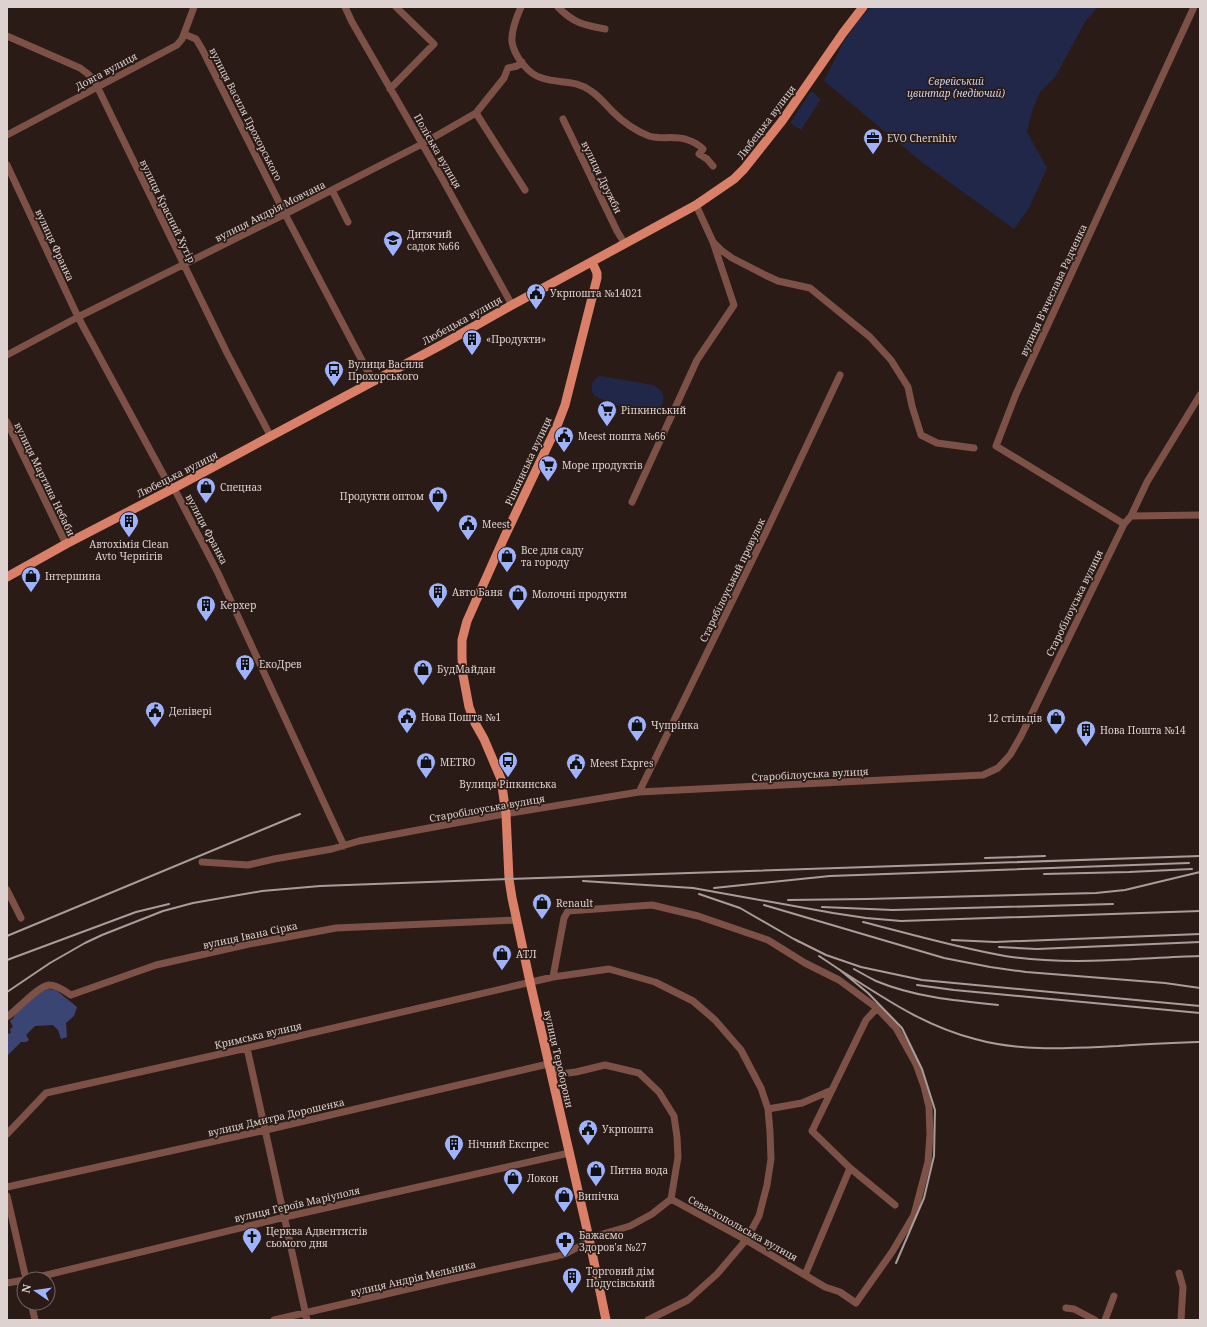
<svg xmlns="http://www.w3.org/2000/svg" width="1207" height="1327" viewBox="0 0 1207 1327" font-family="'Noto Serif',serif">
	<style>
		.green { fill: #202748 }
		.forest { fill: #3a4573 }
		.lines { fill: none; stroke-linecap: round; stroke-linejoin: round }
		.minor { stroke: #7d5145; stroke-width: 7 }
		.major { stroke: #db8068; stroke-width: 9 }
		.rail { stroke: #a99d99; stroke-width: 2 }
		.labels { text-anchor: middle; stroke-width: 3.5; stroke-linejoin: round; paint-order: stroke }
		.street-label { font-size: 10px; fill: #ddd2cf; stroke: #2a1b17 }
		.park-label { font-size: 10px; font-style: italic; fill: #c9d2f1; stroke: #2a1b17 }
		.poi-label { font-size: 10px; fill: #ddd2cf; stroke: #2a1b17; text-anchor: start }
	</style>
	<rect width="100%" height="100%" fill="#2a1b17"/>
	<path class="green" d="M871,7h227l-13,15 -30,55 -15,15 -8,19 -5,21 20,36 -18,40 -15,21 -91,-66 -99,-82 20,-40 15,-21z
		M811,91l10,8 -20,31 -11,-7z
		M600,376l53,9c7,4 12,8 10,16 -1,5 -4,11 -9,13 -2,1 -7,1 -9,0 -6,0 -46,-15 -50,-18 -7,-7 -2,-17 5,-20z"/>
	<path class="forest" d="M47,989l9,1 21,17 -3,9 -8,7 1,14 -6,2 -3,-9 -5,-5 -18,1 -9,9 3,5 -3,2h-5l-14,14v-22l4,-1 -1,-4 3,-2 -3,-6c5,-4 4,-5 7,-10 3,-6 23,-19 30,-22z"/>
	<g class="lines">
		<path class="minor" d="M345,7l7,15 91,158 69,125
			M521,7c-4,9 -10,25 -9,35 2,14 17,33 30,36 18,6 32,1 49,13 9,6 15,14 22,21 10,10 23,19 36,24 12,4 26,-1 39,4 6,2 11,5 15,9l-4,5 8,5 6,7
			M558,7c15,16 26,18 47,22
			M184,34l12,5 6,10 83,165 82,156 7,10
			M7,36l73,32 8,6 6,6 133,273 44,84
			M390,89l44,-45 -38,-37
			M476,113l49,77
			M563,119l54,112 8,13
			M7,135l170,-90 5,-6 12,-32
			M7,165l71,152 91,168 5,3 3,6 41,79 126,273
			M332,190l16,32
			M713,242l8,8 11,8 33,17 13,6 32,7 60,49 21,23 17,27 4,19 9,29 16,8 37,5
			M7,355l71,-38 207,-103 137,-70 54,-31 28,-35 4,-10 9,-2 5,-4
			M7,422l59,122
			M632,502l65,-142 37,-55 -21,-63 -17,-37
			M1131,516l69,-1
			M1124,524l-128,-78 20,-52 178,-387
			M639,792l128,-262 73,-155
			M202,862l46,3 26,-6 58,-10 27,-8 134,-25 146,-24 344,-17 15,-7 12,-13 11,-19 103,-212 7,-8 16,-34 53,-87
			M7,890l14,28
			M553,977l11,-59 4,-7 84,-6 46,11 70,24 37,23 34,17 38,28 -11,12 -34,70 -30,13 -34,6
			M7,1017c10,-7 31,-31 42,-32 8,0 16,6 22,10l85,-30 93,-21 87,-16 181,-8
			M247,1048l60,272
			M832,1090l-20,41 38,37
			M7,1134l39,-41 201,-45 306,-71 56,-8 46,13 38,19 22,19 26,30 20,38 7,21 2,23 1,27 -4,26 -8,31 -13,24 -29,34 -29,26 -40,20
			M7,1187l259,-57 282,-66 12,10 16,-2 29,-7 34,8 20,19 15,24 3,21 1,20 -7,42 -19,15 -22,12 -41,12 -7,7 -17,9 -4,1
			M7,1196l19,83
			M671,1199l75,41 79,47 15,5 16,11 36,-51 22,-37 14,-53 2,-28 -1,-27 -5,-21 -8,-22 -20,-36 -19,-20
			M1179,1273l4,14 -2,33
			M805,1275l45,-107 45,37
			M30,1279l255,-62 284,-64
			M7,1283l17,-3
			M31,1303l4,17
			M1066,1308l8,1 21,11
			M274,1320l177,-41 106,-23
			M1105,1320l9,-24"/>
		<path class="major" d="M592,262l5,11v5l-32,127 -8,21 -53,112 -37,83 -5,19v17l1,18 6,32 6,16 9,16 17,40 5,35 3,65 3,19 18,84 59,256 17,82
			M7,577l59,-33 108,-56 269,-144 69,-39 184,-100 38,-26 10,-10 38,-48 61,-88 20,-26"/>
		<path class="rail" d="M985,858l60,-2
			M1044,874l85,-2 63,-3
			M583,881l110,7 140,25 33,5 35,3 299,-10
			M714,888l116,-12 359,-13
			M699,894l41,14 59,34
			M788,900l78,-1 230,-6 29,-3 75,-18
			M764,905l180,53 46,9 36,5 139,11 35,5
			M822,907l71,3 220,-6
			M863,922c47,12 95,26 142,34 65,10 130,2 195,0
			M7,936l293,-122
			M794,939l32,16 35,12 61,13 278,26
			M952,940l43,2 205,-8
			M999,947l38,2 163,-7
			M819,956l21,14
			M7,960l129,-48 33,-8
			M854,969c7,4 14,8 22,12 38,16 81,20 122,24
			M917,985l37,5 246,23
			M7,992l43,-29 35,-20 17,-8 61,-24 30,-8 69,-12 58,-5 189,-7 691,-23
			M896,1263l28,-65 10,-42 1,-46 -13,-41 -20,-41 -34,-35 -28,-23c44,28 84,56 135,69 46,13 96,9 143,7 27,-2 55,-3 82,-4"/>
	</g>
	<defs>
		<symbol id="office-pin" viewBox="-11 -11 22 30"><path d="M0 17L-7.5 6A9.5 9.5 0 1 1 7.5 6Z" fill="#9fb3fd" stroke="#2a1b17"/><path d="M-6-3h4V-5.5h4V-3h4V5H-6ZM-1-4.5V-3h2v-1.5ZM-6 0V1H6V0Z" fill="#111"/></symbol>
		<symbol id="school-pin" viewBox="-11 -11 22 30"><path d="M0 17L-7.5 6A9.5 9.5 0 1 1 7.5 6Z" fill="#9fb3fd" stroke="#2a1b17"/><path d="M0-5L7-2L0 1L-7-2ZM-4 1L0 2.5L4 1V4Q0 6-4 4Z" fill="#111"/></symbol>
		<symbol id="civic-pin" viewBox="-11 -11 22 30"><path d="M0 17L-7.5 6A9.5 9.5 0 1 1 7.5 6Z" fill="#9fb3fd" stroke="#2a1b17"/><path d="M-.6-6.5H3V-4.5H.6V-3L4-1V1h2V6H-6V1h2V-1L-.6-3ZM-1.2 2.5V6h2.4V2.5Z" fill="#111"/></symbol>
		<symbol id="building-pin" viewBox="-11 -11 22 30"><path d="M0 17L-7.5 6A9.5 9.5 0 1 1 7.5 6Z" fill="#9fb3fd" stroke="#2a1b17"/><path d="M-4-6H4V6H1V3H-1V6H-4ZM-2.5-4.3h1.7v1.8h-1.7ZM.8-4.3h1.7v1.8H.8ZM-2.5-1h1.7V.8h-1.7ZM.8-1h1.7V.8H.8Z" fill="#111"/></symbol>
		<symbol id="bus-pin" viewBox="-11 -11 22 30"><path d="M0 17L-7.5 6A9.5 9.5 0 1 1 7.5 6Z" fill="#9fb3fd" stroke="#2a1b17"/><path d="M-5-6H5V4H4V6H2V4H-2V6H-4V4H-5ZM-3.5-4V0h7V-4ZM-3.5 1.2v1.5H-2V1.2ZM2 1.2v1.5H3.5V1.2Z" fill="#111"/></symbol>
		<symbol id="supermarket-pin" viewBox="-11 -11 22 30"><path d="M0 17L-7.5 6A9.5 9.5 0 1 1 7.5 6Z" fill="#9fb3fd" stroke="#2a1b17"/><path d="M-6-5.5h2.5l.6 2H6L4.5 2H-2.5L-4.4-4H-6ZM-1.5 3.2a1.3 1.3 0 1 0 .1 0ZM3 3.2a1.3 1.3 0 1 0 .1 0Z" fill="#111"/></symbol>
		<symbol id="shop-pin" viewBox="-11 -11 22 30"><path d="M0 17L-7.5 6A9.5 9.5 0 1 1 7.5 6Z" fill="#9fb3fd" stroke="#2a1b17"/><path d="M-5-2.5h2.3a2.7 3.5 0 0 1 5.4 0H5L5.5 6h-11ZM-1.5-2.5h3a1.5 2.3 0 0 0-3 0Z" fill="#111"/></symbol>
		<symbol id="church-pin" viewBox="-11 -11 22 30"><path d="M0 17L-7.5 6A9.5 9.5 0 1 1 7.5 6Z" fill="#9fb3fd" stroke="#2a1b17"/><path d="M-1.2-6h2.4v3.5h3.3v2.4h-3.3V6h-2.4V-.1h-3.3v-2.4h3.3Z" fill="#111"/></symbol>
		<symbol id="pharmacy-pin" viewBox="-11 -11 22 30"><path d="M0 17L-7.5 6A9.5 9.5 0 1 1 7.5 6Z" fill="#9fb3fd" stroke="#2a1b17"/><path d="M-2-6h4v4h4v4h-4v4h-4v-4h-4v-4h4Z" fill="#111"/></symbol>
	</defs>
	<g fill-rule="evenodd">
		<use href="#office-pin" x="862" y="127" width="22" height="30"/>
		<use href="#school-pin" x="382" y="229" width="22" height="30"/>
		<use href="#civic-pin" x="525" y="282" width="22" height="30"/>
		<use href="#building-pin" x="461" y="328" width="22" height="30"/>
		<use href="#bus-pin" x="323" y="359" width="22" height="30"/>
		<use href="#supermarket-pin" x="596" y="399" width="22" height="30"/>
		<use href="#civic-pin" x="553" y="425" width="22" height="30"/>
		<use href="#supermarket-pin" x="537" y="454" width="22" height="30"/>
		<use href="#shop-pin" x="195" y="476" width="22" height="30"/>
		<use href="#shop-pin" x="427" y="485" width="22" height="30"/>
		<use href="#building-pin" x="118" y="510" width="22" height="30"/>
		<use href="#civic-pin" x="457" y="513" width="22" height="30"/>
		<use href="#shop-pin" x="496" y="545" width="22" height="30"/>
		<use href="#shop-pin" x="20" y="565" width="22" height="30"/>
		<use href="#building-pin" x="427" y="581" width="22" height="30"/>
		<use href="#shop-pin" x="507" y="583" width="22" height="30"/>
		<use href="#building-pin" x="195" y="594" width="22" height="30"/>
		<use href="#building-pin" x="234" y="653" width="22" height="30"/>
		<use href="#shop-pin" x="412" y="658" width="22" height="30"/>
		<use href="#civic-pin" x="144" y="700" width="22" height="30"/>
		<use href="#civic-pin" x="396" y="706" width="22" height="30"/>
		<use href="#shop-pin" x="1045" y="707" width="22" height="30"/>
		<use href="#shop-pin" x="626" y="714" width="22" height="30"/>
		<use href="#building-pin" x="1075" y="719" width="22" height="30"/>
		<use href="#bus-pin" x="497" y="750" width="22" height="30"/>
		<use href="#shop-pin" x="415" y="751" width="22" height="30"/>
		<use href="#civic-pin" x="565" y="752" width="22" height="30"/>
		<use href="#shop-pin" x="531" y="892" width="22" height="30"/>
		<use href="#shop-pin" x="491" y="943" width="22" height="30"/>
		<use href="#civic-pin" x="577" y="1118" width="22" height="30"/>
		<use href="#building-pin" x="443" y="1133" width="22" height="30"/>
		<use href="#shop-pin" x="585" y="1159" width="22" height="30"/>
		<use href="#shop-pin" x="502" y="1167" width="22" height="30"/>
		<use href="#shop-pin" x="553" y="1185" width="22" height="30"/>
		<use href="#church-pin" x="241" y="1226" width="22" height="30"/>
		<use href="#pharmacy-pin" x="554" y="1230" width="22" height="30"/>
		<use href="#building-pin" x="561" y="1266" width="22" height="30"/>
	</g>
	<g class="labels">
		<g class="street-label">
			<text transform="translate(106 71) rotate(-28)" y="4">Довга вулиця</text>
			<text transform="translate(246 114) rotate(63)" y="4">вулиця Василя Прохорського</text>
			<text transform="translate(766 122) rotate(-53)" y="4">Любецька вулиця</text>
			<text transform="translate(438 151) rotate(60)" y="4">Поліська вулиця</text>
			<text transform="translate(602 177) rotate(64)" y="4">вулиця Дружби</text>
			<text transform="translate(168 211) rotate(64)" y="4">вулиця Красний Хутір</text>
			<text transform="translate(270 211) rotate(-27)" y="4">вулиця Андрія Мовчана</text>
			<text transform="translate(55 245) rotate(65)" y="4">вулиця Франка</text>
			<text transform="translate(1053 290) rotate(-65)" y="4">вулиця Вʼячеслава Радченка</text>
			<text transform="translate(462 320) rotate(-29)" y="4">Любецька вулиця</text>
			<text transform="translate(528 461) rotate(-65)" y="4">Ріпкинська вулиця</text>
			<text transform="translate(177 474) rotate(-27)" y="4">Любецька вулиця</text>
			<text transform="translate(45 479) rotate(64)" y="4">вулиця Мартина Небаби</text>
			<text transform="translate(207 529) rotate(62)" y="4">вулиця Франка</text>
			<text transform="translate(732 580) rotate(-64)" y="4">Старобілоуський провулок</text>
			<text transform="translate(1074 603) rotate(-64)" y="4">Старобілоуська вулиця</text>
			<text transform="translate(810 774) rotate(-3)" y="4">Старобілоуська вулиця</text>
			<text transform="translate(487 808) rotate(-10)" y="4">Старобілоуська вулиця</text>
			<text transform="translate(250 935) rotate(-12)" y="4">вулиця Івана Сірка</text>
			<text transform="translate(258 1035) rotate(-13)" y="4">Кримська вулиця</text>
			<text transform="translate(559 1059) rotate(77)" y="4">вулиця Тероборони</text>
			<text transform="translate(276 1117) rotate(-13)" y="4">вулиця Дмитра Дорошенка</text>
			<text transform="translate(297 1204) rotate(-13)" y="4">вулиця Героїв Маріуполя</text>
			<text transform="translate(743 1228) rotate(29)" y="4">Севастопольська вулиця</text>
			<text transform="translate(413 1278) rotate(-13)" y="4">вулиця Андрія Мельника</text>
		</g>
		<g class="park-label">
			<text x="956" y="85">Єврейський<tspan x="956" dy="12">цвинтар (недіючий)</tspan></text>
		</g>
		<g class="poi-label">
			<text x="887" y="142">EVO Chernihiv</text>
			<text x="407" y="238">Дитячий<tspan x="407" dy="12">садок №66</tspan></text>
			<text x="550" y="297">Укрпошта №14021</text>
			<text x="486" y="343">«Продукти»</text>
			<text x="348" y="368">Вулиця Василя<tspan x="348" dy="12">Прохорського</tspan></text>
			<text x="621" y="414">Ріпкинський</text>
			<text x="578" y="440">Meest пошта №66</text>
			<text x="562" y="469">Море продуктів</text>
			<text x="220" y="491">Спецназ</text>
			<text x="424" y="500" text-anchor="end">Продукти оптом</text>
			<text x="482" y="528">Meest</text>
			<text x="129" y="548" text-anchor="middle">Автохімія Clean<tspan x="129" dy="12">Avto Чернігів</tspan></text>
			<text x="521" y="554">Все для саду<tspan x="521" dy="12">та городу</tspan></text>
			<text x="45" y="580">Інтершина</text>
			<text x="452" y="596">Авто Баня</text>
			<text x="532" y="598">Молочні продукти</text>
			<text x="220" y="609">Керхер</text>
			<text x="259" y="668">ЕкоДрев</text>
			<text x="437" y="673">БудМайдан</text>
			<text x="169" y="715">Делівері</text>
			<text x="421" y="721">Нова Пошта №1</text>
			<text x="1042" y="722" text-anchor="end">12 стільців</text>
			<text x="651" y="729">Чупрінка</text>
			<text x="1100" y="734">Нова Пошта №14</text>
			<text x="440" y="766">METRO</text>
			<text x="590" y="767">Meest Expres</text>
			<text x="508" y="788" text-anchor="middle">Вулиця Ріпкинська</text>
			<text x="556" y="907">Renault</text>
			<text x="516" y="958">АТЛ</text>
			<text x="602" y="1133">Укрпошта</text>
			<text x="468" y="1148">Нічний Експрес</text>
			<text x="610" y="1174">Питна вода</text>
			<text x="527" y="1182">Локон</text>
			<text x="578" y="1200">Випічка</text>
			<text x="266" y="1235">Церква Адвентистів<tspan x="266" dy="12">сьомого дня</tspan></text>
			<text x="579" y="1239">Бажаємо<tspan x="579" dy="12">Здоров'я №27</tspan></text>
			<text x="586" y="1275">Торговий дім<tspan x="586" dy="12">Подусівський</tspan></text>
		</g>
	</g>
	<rect width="1207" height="1327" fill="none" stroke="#ddd2cf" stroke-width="16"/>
	<g transform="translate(36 1291) rotate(283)"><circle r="19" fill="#2a1b17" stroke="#726461"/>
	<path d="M0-3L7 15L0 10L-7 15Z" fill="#9fb3fd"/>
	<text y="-6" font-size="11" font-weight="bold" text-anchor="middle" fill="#ddd2cf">N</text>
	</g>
</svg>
